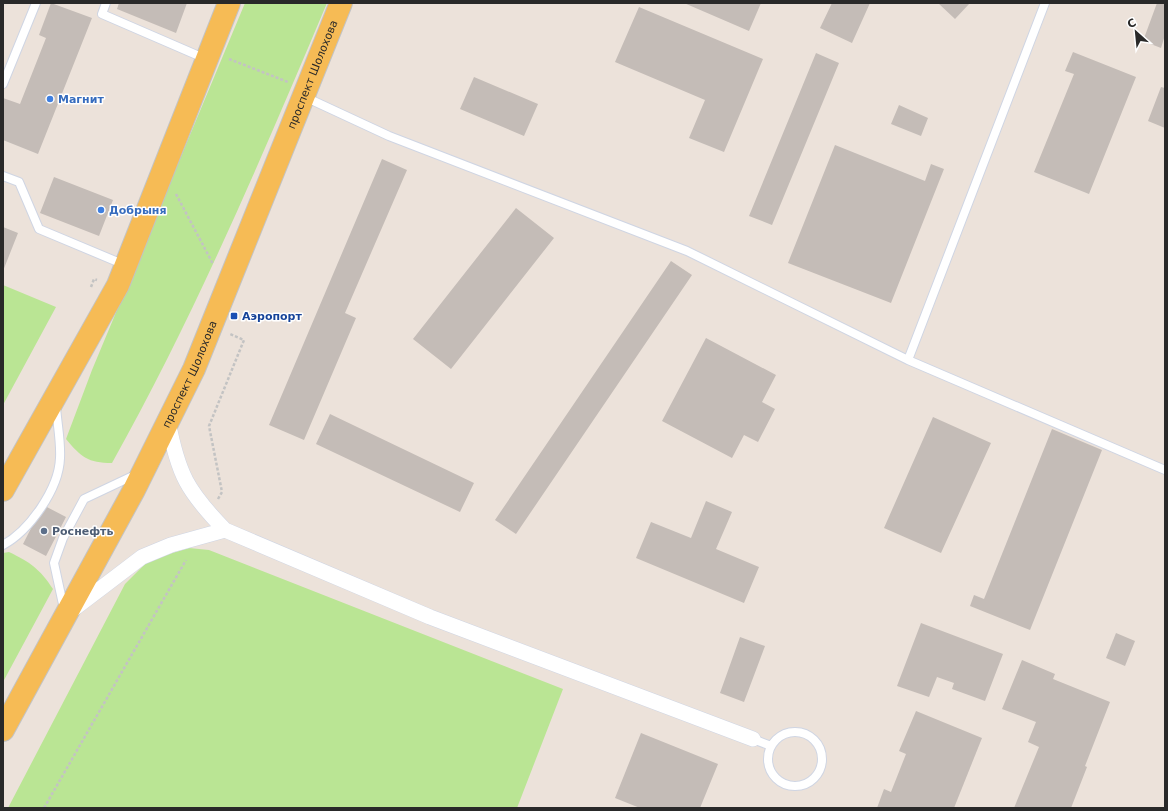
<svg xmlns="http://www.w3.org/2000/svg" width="1168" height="811" viewBox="0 0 1168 811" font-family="'DejaVu Sans',sans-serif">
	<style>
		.green { fill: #bae594 }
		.building { fill: #c4bcb7 }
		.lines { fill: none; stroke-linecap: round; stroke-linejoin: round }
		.lane-casing { stroke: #cfd5e3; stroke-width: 10 }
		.street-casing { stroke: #cfd5e3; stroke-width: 16 }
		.primary-casing { stroke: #c3c3c3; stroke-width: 24 }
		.path { stroke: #c3c3c3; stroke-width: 2.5; stroke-dasharray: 3 2; stroke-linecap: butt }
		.lane { stroke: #fff; stroke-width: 8 }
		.street { stroke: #fff; stroke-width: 15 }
		.primary { stroke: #f6bb55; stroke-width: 22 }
		.shop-dot { fill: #3f7fe0; stroke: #fff; stroke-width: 1.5 }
		.transit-dot { fill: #1a4fb4; stroke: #fff; stroke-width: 1.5 }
		.service-dot { fill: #5c6f8a; stroke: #fff; stroke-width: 1.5 }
		.labels { text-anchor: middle; stroke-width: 3; stroke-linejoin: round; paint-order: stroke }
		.street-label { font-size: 11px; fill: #292929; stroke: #fff }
		.shop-label { font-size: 11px; font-weight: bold; fill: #366cbe; stroke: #fff; text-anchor: start }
		.transit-label { font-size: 11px; font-weight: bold; fill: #164399; stroke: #fff; text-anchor: start }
		.service-label { font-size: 11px; font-weight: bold; fill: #4e5e75; stroke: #fff; text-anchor: start }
	</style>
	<rect width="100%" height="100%" fill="#ece2da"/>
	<path class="green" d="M245,3h82c-66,156 -132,312 -215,460 -24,0 -31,-6 -46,-24l26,-69z
		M3,285l53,22 -53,98z
		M189,548l20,2 354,139 -46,119h-509l117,-224 24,-24z
		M9,552c21,10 31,17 44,37l-50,93v-129z"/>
	<path class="building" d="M51,3l41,15 -54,136 -35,-14v-42l17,6 26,-66 -7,-3z
		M119,3h68l-11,30 -59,-24z
		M684,3h77l-12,28z
		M832,3h38l-18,40 -32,-15z
		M938,3h32l-15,16z
		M1157,3h8v32l-4,13 -18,-7z
		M639,7l124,52 -39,93 -35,-14 16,-38 -90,-38z
		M1073,52l63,25 -47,117 -55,-22 40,-98 -9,-3z
		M816,53l23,10 -67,162 -23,-9z
		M474,77l64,27 -14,32 -64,-27z
		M1161,87l4,1v40l-17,-7z
		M899,105l29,13 -7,18 -30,-12z
		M835,145l90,36 6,-17 13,5 -53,134 -103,-40z
		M382,159l25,11 -62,143 11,5 -52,122 -35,-15z
		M54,177l59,23 -14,36 -59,-23z
		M516,208l38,30 -103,131 -38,-30z
		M3,227l15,6 -15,38z
		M671,261l21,14 -176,259 -21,-14z
		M706,338l70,37 -14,27 13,7 -17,33 -14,-7 -12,23 -70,-37z
		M330,414l144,69 -14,29 -144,-68z
		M933,417l58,26 -50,110 -57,-25z
		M1052,429l50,21 -72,180 -60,-24 4,-11 10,4z
		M706,501l26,11 -16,37 43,18 -15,36 -108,-45 15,-36 40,16z
		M43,505l23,12 -20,39 -23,-12z
		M921,623l82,31 -18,47 -33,-12 2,-6 -17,-6 -8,20 -32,-11z
		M1116,633l19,8 -10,25 -19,-8z
		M740,637l25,9 -21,56 -24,-9z
		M1022,660l33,14 -2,5 57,23 -25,64 2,1 -16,41h-57l25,-61 -11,-5 8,-20 -34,-13z
		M916,711l66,27 -28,70h-77l7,-19 7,3 15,-38 -7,-3z
		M641,733l77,31 -18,44h-60l-25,-10z"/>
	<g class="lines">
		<defs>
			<path id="lane" d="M106,3l-4,11 104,45
				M3,84l33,-81
				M305,97l84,39 298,115 221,109 257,110
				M3,176l16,6 20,47 86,36
				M908,360l137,-357
				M3,545c26,-14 56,-56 57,-87 1,-17 -3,-35 -4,-52
				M64,609l-10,-46 9,-25 21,-39 53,-25
				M768 759a27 27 0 1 1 54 0a27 27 0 1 1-54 0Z
				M753,739l18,7"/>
			<path id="street" d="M168,421c10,53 19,70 57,109l205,87 323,122
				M71,611l71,-54 29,-12 54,-15"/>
			<g id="primary">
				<path d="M3,490l115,-205 111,-282"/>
				<path id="s1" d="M3,730l131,-240 60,-121 147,-366"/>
			</g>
		</defs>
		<use href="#lane" class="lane-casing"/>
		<use href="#street" class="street-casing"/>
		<use href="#primary" class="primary-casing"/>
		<path class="path" d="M229,59l59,23
			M176,194l37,70
			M91,287l3,-8 3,1
			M218,499l4,-7 -13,-66 35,-86 -14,-6
			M44,808l142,-248"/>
		<use href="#lane" class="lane"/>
		<use href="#street" class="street"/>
		<use href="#primary" class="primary"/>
	</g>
	<g class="shop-dot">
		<circle cx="50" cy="99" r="4"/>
		<circle cx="101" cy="210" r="4"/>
	</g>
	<rect class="transit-dot" x="230" y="312" width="8" height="8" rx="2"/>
	<circle class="service-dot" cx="44" cy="531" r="4"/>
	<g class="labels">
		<g class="street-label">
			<text dy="4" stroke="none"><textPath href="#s1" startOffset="726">проспект Шолохова</textPath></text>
			<text dy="4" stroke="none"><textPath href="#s1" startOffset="402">проспект Шолохова</textPath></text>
		</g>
		<g class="shop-label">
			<text x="58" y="103">Магнит</text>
			<text x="109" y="214">Добрыня</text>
		</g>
		<g class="transit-label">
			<text x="242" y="320">Аэропорт</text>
		</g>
		<g class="service-label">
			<text x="52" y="535">Роснефть</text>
		</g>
	</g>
	<rect width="1168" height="811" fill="none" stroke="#292929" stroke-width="8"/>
	<g transform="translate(1136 32) rotate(333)" stroke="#ffffff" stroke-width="3" paint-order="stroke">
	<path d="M0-3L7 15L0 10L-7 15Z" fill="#292929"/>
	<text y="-6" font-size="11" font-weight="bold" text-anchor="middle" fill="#292929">С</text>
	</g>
</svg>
